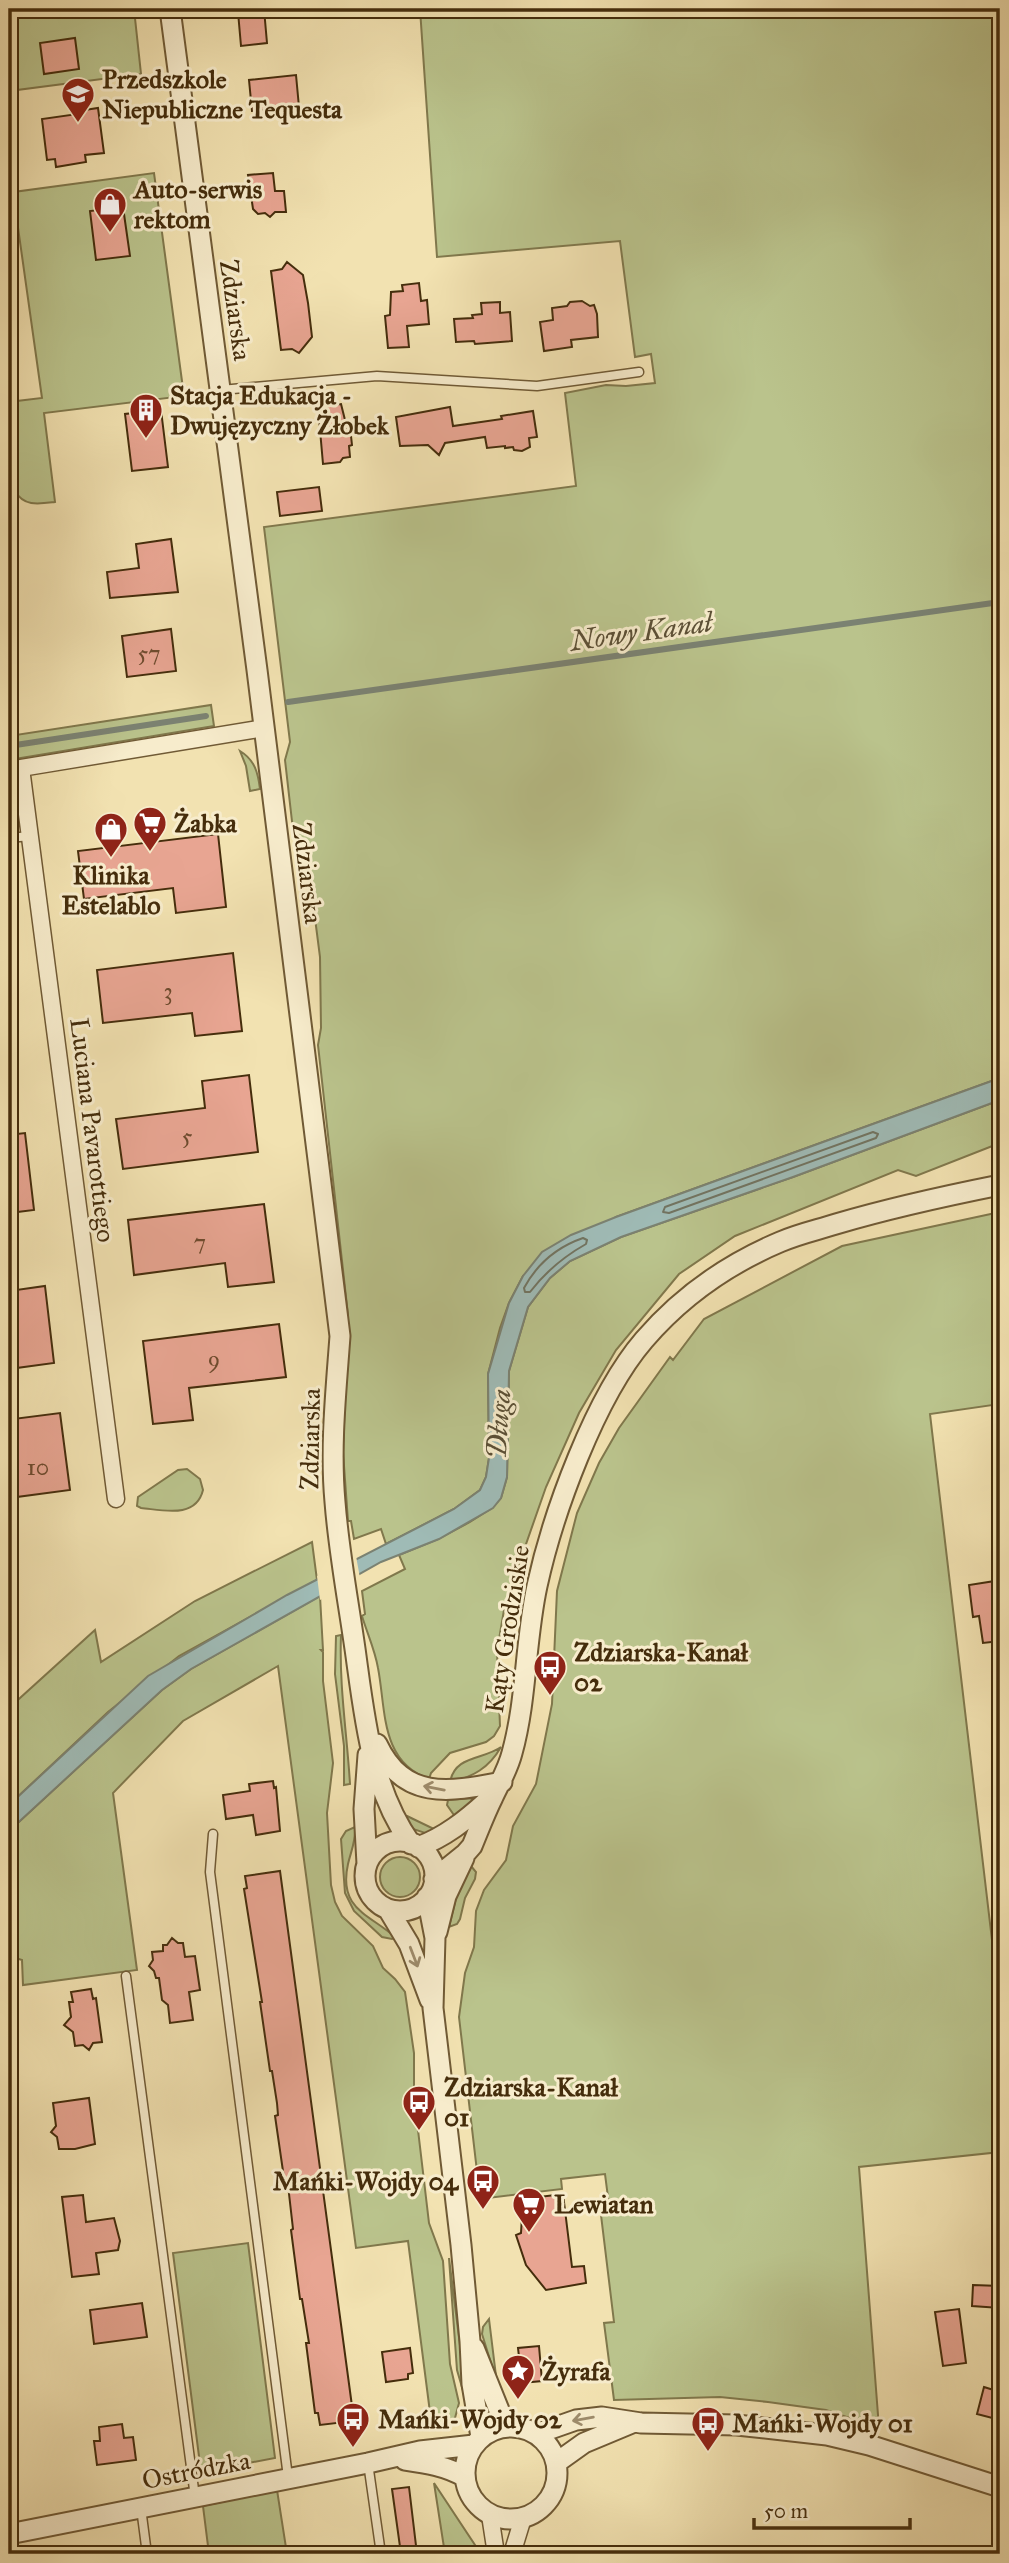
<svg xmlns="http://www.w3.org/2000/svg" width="1009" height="2563" viewBox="0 0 1009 2563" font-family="'IM FELL Great Primer',serif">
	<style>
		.green { fill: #bac38c; stroke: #80784c; stroke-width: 2 }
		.water { fill: #9fbbb6; stroke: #7b8272; stroke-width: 2 }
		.pier { fill: #f2e2b1 }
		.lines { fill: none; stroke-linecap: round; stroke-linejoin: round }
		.shore { stroke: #727461; stroke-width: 2 }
		.stream { stroke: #7b8272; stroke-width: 6 }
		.building { fill: #e8a592; stroke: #452d0c; stroke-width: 2 }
		.service-casing { stroke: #705a35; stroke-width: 11 }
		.minor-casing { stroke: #705a35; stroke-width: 19 }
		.tertiary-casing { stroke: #705a35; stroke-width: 23 }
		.service { stroke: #f7eccc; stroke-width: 8 }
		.minor { stroke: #f7eccc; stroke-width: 16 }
		.tertiary { stroke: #f7eccc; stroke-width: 19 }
		.oneway { stroke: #9e8c6c }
		.labels { text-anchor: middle; stroke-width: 6; stroke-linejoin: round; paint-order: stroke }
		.number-label { font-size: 23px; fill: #6e4b2e }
		.poi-label { font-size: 26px; font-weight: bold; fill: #452d0c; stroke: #f7eccc; text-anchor: start }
		.street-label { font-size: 26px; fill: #452d0c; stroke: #f7eccc }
		.water-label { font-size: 28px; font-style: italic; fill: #5c5036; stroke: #f7eccc }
	</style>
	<rect width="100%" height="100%" fill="#f2e2b1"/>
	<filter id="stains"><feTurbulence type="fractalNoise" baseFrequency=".00286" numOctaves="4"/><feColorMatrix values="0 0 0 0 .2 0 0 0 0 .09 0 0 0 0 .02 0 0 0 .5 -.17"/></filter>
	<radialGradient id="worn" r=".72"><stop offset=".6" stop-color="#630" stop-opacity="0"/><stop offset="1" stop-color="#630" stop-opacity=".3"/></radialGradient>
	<path class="green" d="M9,9h125l7,65 -132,17z
		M420,9h580v1069l-384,139 -93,59 -14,27 -9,25 -12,46 1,84 -3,19 -6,13 -26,19 -68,35 -5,-15 -27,10 -3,-18h-3l-5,-69 5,-137 -30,-270 3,-17 -1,-71 -13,-101 -14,-26 -8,-70 5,-18 -26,-215 312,-41 -11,-93 41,-8 20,1 29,-3 -4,-29 -16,3 -15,-116 -183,16z
		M9,159l4,33 141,-19 30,223 -140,17 11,89c-16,2 -31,5 -40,-11h-6v-89l33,-4 -29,-206h-4z
		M211,705l3,21 -205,34v-24z
		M240,751c15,9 18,22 20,38l-10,2 -4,-25z
		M1000,1100v43l-84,33 -18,-6 -163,66 -56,38 -63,76 -37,63 -33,74 -41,117 -8,47 3,75 -6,10 -8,6 -36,11 -19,20 -2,6c-49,-17 -43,-70 -51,-111 -3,-18 -11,-35 -16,-52l3,-2 -3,-23 43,-22 -6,-14 39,-16 32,-17 22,-14 9,-10 6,-21 2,-106 19,-64 22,-29 20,-17 51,-24 172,-60z
		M1000,1212v192l-70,10 70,594v144l-141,15 20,261 -53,-18 -58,-8 -48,-5 -106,3 -10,-77 10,-1 -13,-107 8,-10 -4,-31 -44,5 1,10 -74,9 -10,-18 -19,-163 6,-44 9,-26 2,-36 8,-21 22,-30 7,-34 23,-42 16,-80 5,-113 20,-78 22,-50 20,-35 51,-71 3,3 31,-41 138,-73z
		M187,1469l13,10 3,11c-7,29 -40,20 -62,18l-4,-2 1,-9 40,-27z
		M312,1542l5,38 -138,76 -71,56 -99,93v-97l86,-78 6,32 94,-61z
		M320,1596l3,54h-2l2,2v29l10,82 -6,50 4,72 4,17 7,14 31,30 10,22 12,11 10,13 9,61v43l15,127 14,38 7,103 9,39 -4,15 -8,7 -15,3 -24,-187 -52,7 -78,-582 -95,55 -70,72 24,177 -114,15 -1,-25 -13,-4v-125l153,-141 29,-21z
		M341,1635c-2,51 6,99 9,149l-6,1v-39l-9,-72 1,-38z
		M501,1747c-12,21 -28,30 -51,35 5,-27 33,-22 51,-35z
		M471,1798l2,5 -17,15 -9,-13 1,-5z
		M407,1816l27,13 -6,5 -15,-5 -11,-12z
		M355,1827c1,14 -4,24 -7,37 -10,45 21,50 47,73l-3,2 -10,-2 -28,-26 -9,-18 -4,-54 5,-8z
		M380 1877a20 20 0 1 1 40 0a20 20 0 1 1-40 0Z
		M471,1866l5,6 -1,7 -10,19 -5,21 -3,5 -8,3 8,-33z
		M248,2243l27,215 -74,14 -28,-219z
		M449,2258l17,135 -2,1 -7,-24z
		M489,2319l7,57h-1l-13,-42 1,-7z
		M434,2483l45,68v3h-34z
		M277,2490l10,64h-78l-6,-48z"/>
	<path class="water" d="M1000,1078v22l-207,77 -172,60 -51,24 -20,17 -22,29 -19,64 -2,106 -6,21 -8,10 -54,31 -58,23 -190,107 -29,21 -153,141v-26l139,-129 139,-81 167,-86 26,-19 6,-13 3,-19 -1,-84 21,-71 14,-27 19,-24 29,-17 45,-18z"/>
	<path class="pier" d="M356,1556l4,22 -40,22 -3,-24z"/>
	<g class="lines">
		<path class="shore" d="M873,1132l5,2 -2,4 -207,75 -6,-1 2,-5z
			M583,1238l4,2 -1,4c-23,13 -40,27 -56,48h-5l-1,-4c13,-24 33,-41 59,-50z"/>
		<path class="stream" d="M288,702l712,-100
			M9,746l197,-30"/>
	</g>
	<path class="building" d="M264,9l3,34 -26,3 -3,-34z
		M75,38l4,31 -35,5 -4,-31z
		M296,75l3,32 -47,4 -3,-31z
		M98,108l6,45 -19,2 1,7 -30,5 -1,-8 -8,1 -5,-41 36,-5v-3z
		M273,173l2,18h9l2,21h-11l-5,5 -5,-4 -7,1 -5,-5 -5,-34z
		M123,207l7,49 -34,4 -6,-49z
		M287,262l16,13 5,28 4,34 -13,16 -7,-4 -11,1 -10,-79 11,-2z
		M419,283l2,18 6,-1 2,24 -22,2 2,21 -21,1 -3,-32 5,-1 1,-23 12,-1 -1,-6z
		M582,301l8,5 4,-1 3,9 1,23 -27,3 1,7 -28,4 -4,-29 13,-2 -1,-12 15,-2 3,-4z
		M500,302v11l10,-1 2,29 -37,3 -1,-3 -18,1 -2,-23 19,-1 -1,-3 10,-1 -1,-11z
		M341,404l6,24 3,-1 2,18 -3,1 1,11 -7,1 -3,4 -17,2 -5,-57z
		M450,407l3,19 49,-7 -1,-3 32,-5 4,26 -8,1 1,9 -8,4 -8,-1 -1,-3 -8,1v-2l-18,2 -2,-11 -40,6 -6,12 -11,-10 -28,1 -4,-29z
		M161,410l7,57 -36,4 -7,-57z
		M319,487l3,24 -42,5 -3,-24z
		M171,539l7,53 -68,6 -3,-26 32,-4 -3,-24z
		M171,629l5,42 -49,6 -5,-41z
		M218,834l8,73 -50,6 -3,-25 -89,11 -6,-48z
		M233,953l9,78 -47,5 -3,-23 -89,10 -6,-53z
		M249,1075l9,77 -135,17 -7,-50 89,-11 -3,-27z
		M25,1133l9,77 -25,3v-78z
		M264,1204l10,78 -46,5 -3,-24 -91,12 -6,-55z
		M45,1286l9,77 -45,6v-78z
		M279,1324l7,53 -97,11 4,32 -40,4 -10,-83z
		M60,1413l10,77 -61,8v-54l7,-1 -3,-24z
		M995,1581l5,37v23l-17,2 -4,-27 -6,1 -4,-32z
		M273,1781l1,7 2,-1 4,44 -24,4 -3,-20 -27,4 -3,-24 27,-4 -1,-7z
		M280,1871l74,550 -34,4 -2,-12h-3l-9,-70h3l-7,-44h-2l-9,-69 2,-1 -5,-44h-3l-10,-69 3,-1 -1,-12 -5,-32h-2l-10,-69h2l-18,-113 3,-1 -2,-12z
		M172,1938l6,5h5l2,14 10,-1 5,34 -11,2 4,28 -23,3 -2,-18 -6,-5 -3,-22h-3l-2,-7 -5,-5 4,-6 -1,-8 11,-1v-6h4z
		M91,1989l2,10 3,-1 6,44 -9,1 -4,7 -6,-5 -8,1 -2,-14 -9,-7 7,-8 -2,-15h4l-2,-10z
		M89,2098l6,46 -20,5h-16l-2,-12 -6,-5 5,-6 -3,-23z
		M563,2194l9,73 12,-1 2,17 -40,7 -20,-25 -10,-30 5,-2 2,-34z
		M83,2195l3,27 28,-4 6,23 -2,9 -22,3 3,21 -27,3 -10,-80z
		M973,2285l27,1v22l-28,-2z
		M142,2303l5,34 -53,7 -4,-34z
		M959,2309l7,54 -23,3 -8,-54z
		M539,2346l3,35 -20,2 -4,-35z
		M410,2348l3,25 -5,1v5l-22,3 -4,-30z
		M984,2387l16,5v28l-23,-6z
		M122,2424l2,14 9,-1 3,23 -39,5 -3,-24h6l-1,-14z
		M409,2487l8,67h-16l-9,-65z"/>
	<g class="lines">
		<defs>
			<path id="service" d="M221,390l156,-14 160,10 102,-14
				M9,838l21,-2
				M213,1834l-3,38 78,605
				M126,1976l69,521
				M368,2463l13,91
				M141,2508l6,46"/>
			<path id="minor" d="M21,768l95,731
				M9,770l255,-42
				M490,2515l6,39
				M512,2554l11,-36"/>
			<path id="tertiary" d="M170,9l87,661 83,666c-4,55 -10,111 -5,166 4,52 14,103 21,154 9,66 16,133 55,188
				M377,1744c27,57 72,48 125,38
				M365 1876a35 35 0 1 1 70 0a35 35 0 1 1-70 0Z
				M418,1847c27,-10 48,-27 69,-46
				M367,1864l-3,-55 4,-54
				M434,1879l31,-25 7,-8c7,-17 13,-33 21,-49 7,-15 15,-28 19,-44 15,-54 13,-112 25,-167 16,-73 58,-189 107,-246 37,-43 84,-76 136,-98 18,-8 37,-12 56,-18 54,-16 109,-28 164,-39
				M427,1897l8,41 -2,70 28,237 9,96 2,43 9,53
				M388,1909l21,35 21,56
				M437,1932l9,-36 18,-38
				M474,2348l27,67 9,11
				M465 2473a46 46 0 1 1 92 0a46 46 0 1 1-92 0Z
				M536,2434l40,-14 26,-3 39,6 96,2 90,10 42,10 131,42
				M405,2460c21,3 41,6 60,17
				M556,2463l28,-20 48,-20
				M9,2534l359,-71 52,-12 54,-6"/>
		</defs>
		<use href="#service" class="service-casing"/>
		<use href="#minor" class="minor-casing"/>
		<use href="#tertiary" class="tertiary-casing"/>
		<use href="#service" class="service"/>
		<use href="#minor" class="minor"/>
		<use href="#tertiary" class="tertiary"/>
	</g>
	<defs><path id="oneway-shaft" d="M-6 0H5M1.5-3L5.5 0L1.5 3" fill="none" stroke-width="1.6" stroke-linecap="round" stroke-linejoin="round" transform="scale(1.75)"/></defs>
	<g class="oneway">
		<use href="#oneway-shaft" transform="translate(434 1788) rotate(-169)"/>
		<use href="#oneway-shaft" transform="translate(414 1957) rotate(69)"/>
		<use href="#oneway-shaft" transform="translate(583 2419) rotate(170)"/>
	</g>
	<defs>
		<symbol id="school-pin" viewBox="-11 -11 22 30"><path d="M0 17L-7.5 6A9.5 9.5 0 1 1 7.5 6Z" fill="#8f2418" stroke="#f7eccc"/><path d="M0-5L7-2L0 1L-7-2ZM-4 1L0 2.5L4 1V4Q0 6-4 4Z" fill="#fff"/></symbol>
		<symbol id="shop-pin" viewBox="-11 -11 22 30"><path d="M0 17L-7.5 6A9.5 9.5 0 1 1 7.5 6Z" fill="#8f2418" stroke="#f7eccc"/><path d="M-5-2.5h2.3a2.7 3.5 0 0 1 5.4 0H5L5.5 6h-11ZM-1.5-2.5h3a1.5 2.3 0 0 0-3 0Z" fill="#fff"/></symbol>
		<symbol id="building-pin" viewBox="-11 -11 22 30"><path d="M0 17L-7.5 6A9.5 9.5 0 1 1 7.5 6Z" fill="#8f2418" stroke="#f7eccc"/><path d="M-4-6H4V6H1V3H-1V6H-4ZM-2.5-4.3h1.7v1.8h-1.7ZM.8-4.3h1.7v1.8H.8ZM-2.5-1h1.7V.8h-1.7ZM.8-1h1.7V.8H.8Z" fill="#fff"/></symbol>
		<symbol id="supermarket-pin" viewBox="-11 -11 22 30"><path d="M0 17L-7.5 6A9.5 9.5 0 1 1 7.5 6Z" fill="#8f2418" stroke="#f7eccc"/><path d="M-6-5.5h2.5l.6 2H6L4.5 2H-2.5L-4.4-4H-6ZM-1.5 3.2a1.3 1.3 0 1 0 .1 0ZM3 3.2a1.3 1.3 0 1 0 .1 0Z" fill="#fff"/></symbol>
		<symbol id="bus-pin" viewBox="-11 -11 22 30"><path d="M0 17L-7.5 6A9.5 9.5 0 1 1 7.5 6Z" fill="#8f2418" stroke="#f7eccc"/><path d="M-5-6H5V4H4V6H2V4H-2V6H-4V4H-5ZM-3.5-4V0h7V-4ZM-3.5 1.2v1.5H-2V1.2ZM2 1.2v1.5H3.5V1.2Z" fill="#fff"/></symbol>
		<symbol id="sight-pin" viewBox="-11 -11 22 30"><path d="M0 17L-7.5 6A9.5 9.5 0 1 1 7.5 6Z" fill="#8f2418" stroke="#f7eccc"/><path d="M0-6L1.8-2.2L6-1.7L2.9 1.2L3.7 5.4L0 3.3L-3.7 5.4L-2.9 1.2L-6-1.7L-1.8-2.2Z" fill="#fff"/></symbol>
	</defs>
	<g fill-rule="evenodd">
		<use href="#school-pin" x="59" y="75" width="38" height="52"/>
		<use href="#shop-pin" x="91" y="185" width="38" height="52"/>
		<use href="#building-pin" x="127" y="391" width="38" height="52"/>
		<use href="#supermarket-pin" x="131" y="804" width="38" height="52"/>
		<use href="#shop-pin" x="92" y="810" width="38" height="52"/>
		<use href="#bus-pin" x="531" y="1648" width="38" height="52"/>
		<use href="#bus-pin" x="400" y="2083" width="38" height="52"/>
		<use href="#bus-pin" x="464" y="2162" width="38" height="52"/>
		<use href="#supermarket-pin" x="510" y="2185" width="38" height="52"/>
		<use href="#sight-pin" x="499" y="2352" width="38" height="52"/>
		<use href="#bus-pin" x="334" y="2400" width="38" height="52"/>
		<use href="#bus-pin" x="689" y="2404" width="38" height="52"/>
	</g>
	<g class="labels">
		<g class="number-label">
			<text x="149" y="661">57</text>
			<text x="168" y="999">3</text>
			<text x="187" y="1144">5</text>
			<text x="200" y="1250">7</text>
			<text x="214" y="1367">9</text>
			<text x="38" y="1475">10</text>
		</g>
		<g class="poi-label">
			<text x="102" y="88">Przedszkole<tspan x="102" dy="30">Niepubliczne Tequesta</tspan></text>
			<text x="134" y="198">Auto-serwis<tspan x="134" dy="30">rektom</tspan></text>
			<text x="170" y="404">Stacja Edukacja -<tspan x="170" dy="30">Dwujęzyczny Żłobek</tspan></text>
			<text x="174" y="832">Żabka</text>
			<text x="111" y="884" text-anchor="middle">Klinika<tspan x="111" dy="30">Estelablo</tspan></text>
			<text x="574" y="1661">Zdziarska-Kanał<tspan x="574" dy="30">02</tspan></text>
			<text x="444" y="2096">Zdziarska-Kanał<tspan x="444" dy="30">01</tspan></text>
			<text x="458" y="2190" text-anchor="end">Mańki-Wojdy 04</text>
			<text x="554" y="2213">Lewiatan</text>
			<text x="542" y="2380">Żyrafa</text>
			<text x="378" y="2428">Mańki-Wojdy 02</text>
			<text x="732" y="2432">Mańki-Wojdy 01</text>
		</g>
		<g class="street-label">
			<text transform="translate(236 310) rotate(82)" y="9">Zdziarska</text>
			<text transform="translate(308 873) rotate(83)" y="9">Zdziarska</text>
			<text transform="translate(93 1130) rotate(83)" y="9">Luciana Pavarottiego</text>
			<text transform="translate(310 1439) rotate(-89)" y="9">Zdziarska</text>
			<text transform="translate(507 1629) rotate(-81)" y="9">Kąty Grodziskie</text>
			<text transform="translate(196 2470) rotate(-11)" y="9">Ostródzka</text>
		</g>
		<g class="water-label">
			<text transform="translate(641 631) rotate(-8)" y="10">Nowy Kanał</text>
			<text transform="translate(498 1424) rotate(-86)" y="10">Długa</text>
		</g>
	</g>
	<rect width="1009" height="2563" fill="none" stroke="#f2e2b1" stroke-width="35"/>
	<rect x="10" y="10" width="988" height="2542" fill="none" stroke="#452d0c" stroke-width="3.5"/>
	<rect x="18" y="18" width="974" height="2528" fill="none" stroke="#452d0c" stroke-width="2"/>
	<path d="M754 2518v10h156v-10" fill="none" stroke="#452d0c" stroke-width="3.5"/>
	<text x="764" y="2518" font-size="21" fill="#452d0c" stroke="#f7eccc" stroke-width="5" paint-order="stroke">50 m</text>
	<rect width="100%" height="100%" filter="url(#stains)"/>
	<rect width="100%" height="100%" fill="url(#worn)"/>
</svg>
